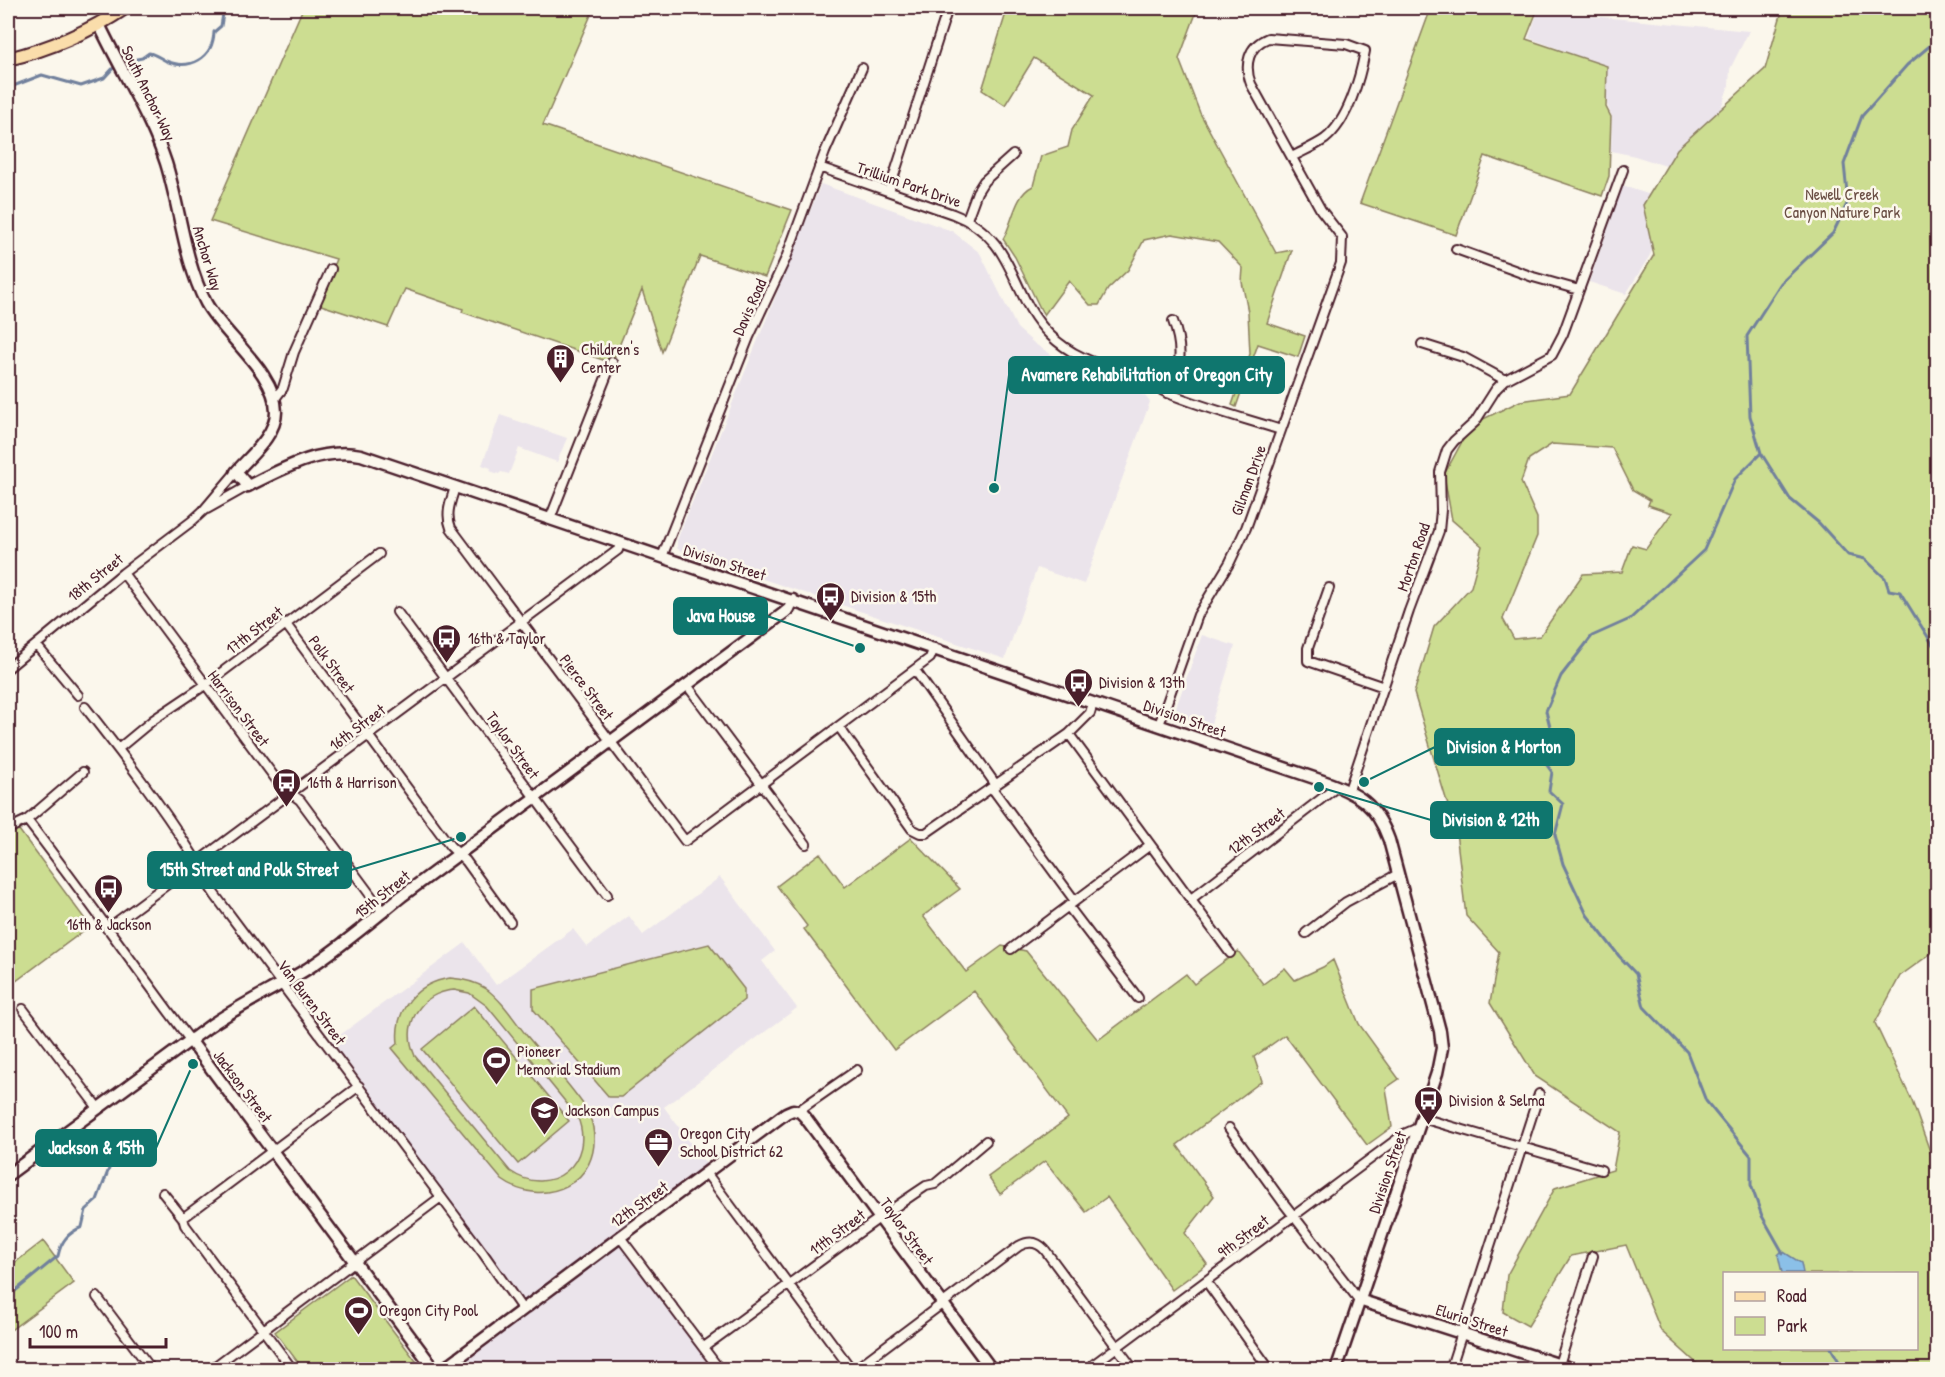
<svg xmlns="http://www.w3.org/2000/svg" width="1945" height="1377" viewBox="0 0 1945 1377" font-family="'Patrick Hand',sans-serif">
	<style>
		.built { fill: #ebe4eb }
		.green { fill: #ccdd91; stroke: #8b7e5e; stroke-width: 1.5; fill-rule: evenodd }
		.water { fill: #8bc0e8; stroke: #71809c; stroke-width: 1.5 }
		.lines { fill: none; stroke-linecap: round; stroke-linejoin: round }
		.stream { stroke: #71809c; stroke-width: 3 }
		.street-casing { stroke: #4a1f2b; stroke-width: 12 }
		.secondary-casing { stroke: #4a1f2b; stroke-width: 15 }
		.primary-casing { stroke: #4a1f2b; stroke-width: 16 }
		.street { stroke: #fbf7ec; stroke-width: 8 }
		.secondary { stroke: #fbf7ec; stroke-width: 10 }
		.primary { stroke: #faddab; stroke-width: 12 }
		.labels { text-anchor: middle; stroke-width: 5; stroke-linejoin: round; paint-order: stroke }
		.street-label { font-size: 16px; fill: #4a1f2b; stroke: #fbf7ec }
		.park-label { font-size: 16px; fill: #6a4e44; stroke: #fbf7ec }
		.poi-label { font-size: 16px; fill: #4a1f2b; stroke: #fbf7ec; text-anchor: start }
		.leader { fill: none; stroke: #0f766e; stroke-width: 2 }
		.callout-dot { fill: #0f766e; stroke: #fbf7ec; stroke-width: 2 }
		.callout { fill: #0f766e; stroke: #0f766e; stroke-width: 2 }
		.callout-label { font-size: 18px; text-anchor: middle; font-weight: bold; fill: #fff }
	</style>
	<rect width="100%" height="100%" fill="#fbf7ec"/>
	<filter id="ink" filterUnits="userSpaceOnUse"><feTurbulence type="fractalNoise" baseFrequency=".0167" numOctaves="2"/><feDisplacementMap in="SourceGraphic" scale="12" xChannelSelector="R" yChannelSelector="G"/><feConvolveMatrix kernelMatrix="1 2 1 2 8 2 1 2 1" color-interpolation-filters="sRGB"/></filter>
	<g filter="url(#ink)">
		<path class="built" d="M1538,11l211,20 -19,38 -1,16 -32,91 -62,-20 -24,-5 1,-34 -7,-18 -2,-34 -74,-27z
			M821,184l131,47 28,22 37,75 18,16 28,18 82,34 5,6 -66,182 -47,-16 -32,91 -321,-106 -7,-5v-8z
			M1623,186l46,15 -19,54 -24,39 -37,-12z
			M500,415l67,23 -10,24 -38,-14 -10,26 -8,-2 -2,2 -9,-3 1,-3 -9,-3z
			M1202,635l33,11 -25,81 -33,-12 -2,-5z
			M720,877l55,74 -13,10 35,47 -133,99 43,58 -93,69 99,135h-259l78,-57 -200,-271 133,-98 31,42 77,-56 14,18 42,-31 14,19z"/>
		<path class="green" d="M303,8h291l-51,117 249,85 -27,67 -65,-21 -38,96 -20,-62 -30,73 -150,-51 1,-3 -58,-20 -17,38 -70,-23 18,-45 -126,-38z
			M999,8h199l-19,51 21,54 76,140 16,-3 -25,73 38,13 -7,21 -40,-13 -22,63 -4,-2 18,-51 -2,-42 -6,-30 1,-14 -25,-26 -46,-8 -28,6 -16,30 -20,19 -9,16h-9l-21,-24 -25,34 -3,-5 -26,-53 -12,-18c10,-16 11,-44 30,-53l8,-30 27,-9 4,-17 22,-35 -60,-37 -29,47 -23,-15 25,-80z
			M1431,8h73l33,3 -11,28 81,27 -1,41 5,10 -2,59 -7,20 -117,-40 -29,79 -96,-32z
			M1783,8h154v941l-37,27 -25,47 37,78 25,70v198h-234l-42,-38 -35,-86 -55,11 -43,70 -25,-14 4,-37 48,-87 58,-18 7,-38 -85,-56 -45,-73 9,-51 -33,-36 -10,-84 -42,-139 20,-66 37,-40 11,-41 -30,-26 -8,-45 27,-50 49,-24 50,-7 84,-139 -11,-50 34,-56 88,-80zM1552,444l60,4 21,42 17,10 -2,5 24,8 -26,36 -14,-4 -10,27 -39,2 -43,62 -26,3 -11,-20 34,-83v-18l-16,-36 8,-23zM1724,1274h192v74h-192z
			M8,815l82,111 -82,61z
			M911,838l49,51 -37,27 43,56 36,-26 24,5 72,89 88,-66 8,10 44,-33 25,33 22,-16 10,12 28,-13 10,-7 26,64 40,55 -13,9 6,39 -25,18 -82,-110 -31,22 8,24 -85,64 37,51 -29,37 22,31 -35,26 -65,-93 -21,15 -41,-51 -45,33 -12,-17 80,-59 -94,-127 -80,59 -90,-121 3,-3 -30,-40 43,-33 25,34z
			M709,944l35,45v11l-123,97h-12l-76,-88v-20z
			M450,978c12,1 24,3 35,10 17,12 29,32 42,48 19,23 41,46 58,71 4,7 7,14 8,21 10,55 -50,82 -91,52l-110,-132 6,-5c-4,-34 19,-60 52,-65zM454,990l15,3 18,13 90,110c20,45 -26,84 -67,55l-95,-115c-14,-32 5,-63 39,-66z
			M474,1006l95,115 -51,43 -96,-115z
			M43,1241l31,42 -66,49v-64z
			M351,1275l71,94h-119l-28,-37z"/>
		<path class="water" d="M1782,1251l19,12 2,10h-21l-4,-18z"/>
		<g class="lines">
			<path class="stream" d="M1938,39l-31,26 -45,51 -18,48 4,38 -15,31 -52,50 -34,53 3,80 11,37 29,46 29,24 29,32 17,4 20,19 4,12 11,2 38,61
				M122,62l20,-4 7,-5c6,1 11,5 17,8 24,10 47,-3 48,-29l7,-6 3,-18
				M8,88l34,-13 39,11 23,-8 12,-13
				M1761,453l-26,26 -31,71 -74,69 -38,17 -31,40 -15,35 7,28 -9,22 8,11 -3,19 14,13 -8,31 8,29 24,51 32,41 17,18 8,33 43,45 19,49 45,55v29l11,31 21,37
				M9,1296l49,-40c3,-15 10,-23 24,-29l4,-17 11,-10 13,-34 16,-24
				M1831,1348l13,22"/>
			<defs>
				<path id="street" d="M819,167l134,47c65,25 55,80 97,121 25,25 58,32 90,44 10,3 18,10 28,14 36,15 75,25 113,37
					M889,191l59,-183
					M967,219l10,-27 7,-11 29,-26
					M1456,249l77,28 46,13
					M1422,344l41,13 42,23
					M1167,393c15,-25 16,-45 6,-72
					M273,401l10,-13 11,-36 37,-83
					M455,487c-4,14 -10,26 -4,41l234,313 245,-183 4,-10
					M207,509l41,-23
					M550,519l62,-157
					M662,557l87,-220 37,-79 39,-106 37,-84
					M123,573l158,213 19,14 83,112
					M1329,588l-21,60v13l76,26
					M397,612l210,283
					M285,623l165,223 16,15 44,61
					M37,646l41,49
					M8,668l115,-95 69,-52 11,-10 33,-39
					M915,670l81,115
					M687,685l119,159
					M85,707c37,47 75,96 107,147 8,14 14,28 23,41l268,358 40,57
					M1159,725l39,-110 32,-53 16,-34 95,-265 1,-26 -21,-27 -70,-126c-7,-19 -3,-38 17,-46l78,6 19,7c-5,27 -17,70 -40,88 -10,7 -22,12 -33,18
					M839,727l73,102 8,4h6l143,-99 21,-21 3,-10
					M1069,734l161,219
					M118,749l35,-29 52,-35 174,-131
					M992,788l83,113
					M1349,790l60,-179 30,-80 2,-21 -1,-38 7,-22 7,-9 21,-19 21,-33 9,-9 47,-25 11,-21 60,-164
					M27,820c56,72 108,147 163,220
					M8,829l19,-9 56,-48
					M1191,899l147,-113
					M1068,906l70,92
					M107,929l511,-379 2,-6
					M1306,933l40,-31 52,-28
					M1011,949l139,-104
					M23,1009l75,99
					M798,1111l59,-41
					M1422,1118l179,52
					M1229,1128l53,73 77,99
					M707,1174l145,196
					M163,1193l20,25 2,7 108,145
					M183,1218l176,-132
					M620,1237l100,133
					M1206,1281l64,89
					M97,1297l55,73
					M704,1347c74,-53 146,-111 222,-161l9,-2 51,-43
					M8,1365l3,5
					M1558,1368l35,-112
					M210,1370l231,-173
					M854,1370l165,-124c9,-5 18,-5 26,4l89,120
					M1086,1370l318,-236 14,-6
					M1450,1370l89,-276"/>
				<path id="secondary" d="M99,24c21,45 52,93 67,139 14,45 18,98 40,140 18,33 70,69 70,109 0,23 -26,44 -40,60l12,14c34,-17 73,-39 113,-31l962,326c35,12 53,23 66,59l51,191 2,17 -5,25 -101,297
					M190,1040l245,330
					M8,1175l203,-150c31,-21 65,-37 96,-56 34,-22 64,-48 95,-73l382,-283 5,-4 4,-9
					M1359,1300l217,70
					M442,1370l344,-257 7,-3 7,2 5,5 187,253"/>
				<path id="primary" d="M8,59c41,-10 81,-27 117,-51"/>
			</defs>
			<use href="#street" class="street-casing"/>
			<use href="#secondary" class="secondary-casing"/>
			<use href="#primary" class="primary-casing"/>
			<use href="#street" class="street"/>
			<use href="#secondary" class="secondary"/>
			<use href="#primary" class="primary"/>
		</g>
	</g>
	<defs>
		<symbol id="building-pin" viewBox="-11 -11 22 30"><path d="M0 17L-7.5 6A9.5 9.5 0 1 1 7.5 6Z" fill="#4a1f2b" stroke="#fbf7ec"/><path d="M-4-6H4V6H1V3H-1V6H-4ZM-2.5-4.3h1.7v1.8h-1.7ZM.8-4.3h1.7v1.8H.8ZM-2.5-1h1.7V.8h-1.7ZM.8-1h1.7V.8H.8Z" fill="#fff"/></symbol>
		<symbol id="bus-pin" viewBox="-11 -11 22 30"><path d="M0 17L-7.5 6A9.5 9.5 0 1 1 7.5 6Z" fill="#4a1f2b" stroke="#fbf7ec"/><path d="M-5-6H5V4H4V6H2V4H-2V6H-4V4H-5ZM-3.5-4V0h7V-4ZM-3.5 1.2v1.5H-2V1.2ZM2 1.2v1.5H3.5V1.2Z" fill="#fff"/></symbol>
		<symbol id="stadium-pin" viewBox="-11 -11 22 30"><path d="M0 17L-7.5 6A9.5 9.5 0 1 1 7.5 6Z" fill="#4a1f2b" stroke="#fbf7ec"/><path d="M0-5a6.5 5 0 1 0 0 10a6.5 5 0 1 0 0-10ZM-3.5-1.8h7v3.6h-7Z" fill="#fff"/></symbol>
		<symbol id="school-pin" viewBox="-11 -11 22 30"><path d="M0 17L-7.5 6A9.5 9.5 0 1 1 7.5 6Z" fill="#4a1f2b" stroke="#fbf7ec"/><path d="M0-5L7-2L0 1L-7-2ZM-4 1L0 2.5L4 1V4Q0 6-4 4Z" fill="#fff"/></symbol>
		<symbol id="office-pin" viewBox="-11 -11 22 30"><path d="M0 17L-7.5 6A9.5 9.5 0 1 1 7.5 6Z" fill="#4a1f2b" stroke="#fbf7ec"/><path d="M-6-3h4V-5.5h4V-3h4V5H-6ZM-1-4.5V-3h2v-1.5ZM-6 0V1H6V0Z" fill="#fff"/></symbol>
	</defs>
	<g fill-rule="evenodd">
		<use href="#building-pin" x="544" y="342" width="33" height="45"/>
		<use href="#bus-pin" x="814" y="580" width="33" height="45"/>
		<use href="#bus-pin" x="430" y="622" width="33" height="45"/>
		<use href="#bus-pin" x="1062" y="666" width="33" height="45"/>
		<use href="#bus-pin" x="270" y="766" width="33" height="45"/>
		<use href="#bus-pin" x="92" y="872" width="33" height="45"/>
		<use href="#stadium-pin" x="480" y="1044" width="33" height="45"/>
		<use href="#bus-pin" x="1412" y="1084" width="33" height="45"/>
		<use href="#school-pin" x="528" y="1094" width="33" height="45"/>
		<use href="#office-pin" x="642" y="1126" width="33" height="45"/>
		<use href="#stadium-pin" x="342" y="1294" width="33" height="45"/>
	</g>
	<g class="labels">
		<g class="street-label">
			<text transform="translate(149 93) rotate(64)" y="6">South Anchor Way</text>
			<text transform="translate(909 184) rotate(19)" y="6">Trillium Park Drive</text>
			<text transform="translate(208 258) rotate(73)" y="6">Anchor Way</text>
			<text transform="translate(749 307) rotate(-66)" y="6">Davis Road</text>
			<text transform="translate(1248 480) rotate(-70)" y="6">Gilman Drive</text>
			<text transform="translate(1413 557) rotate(-71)" y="6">Morton Road</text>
			<text transform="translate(725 562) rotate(18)" y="6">Division Street</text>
			<text transform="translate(95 577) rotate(-39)" y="6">18th Street</text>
			<text transform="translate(254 630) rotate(-38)" y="6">17th Street</text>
			<text transform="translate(332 664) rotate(54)" y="6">Polk Street</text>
			<text transform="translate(587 687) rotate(53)" y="6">Pierce Street</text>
			<text transform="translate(239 708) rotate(53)" y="6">Harrison Street</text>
			<text transform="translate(1185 718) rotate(19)" y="6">Division Street</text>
			<text transform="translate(357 727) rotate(-37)" y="6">16th Street</text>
			<text transform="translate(513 745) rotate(54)" y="6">Taylor Street</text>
			<text transform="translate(1256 831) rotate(-37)" y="6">12th Street</text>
			<text transform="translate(382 894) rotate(-39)" y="6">15th Street</text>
			<text transform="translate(312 1002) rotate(53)" y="6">Van Buren Street</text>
			<text transform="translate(243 1086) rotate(53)" y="6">Jackson Street</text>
			<text transform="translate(1387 1172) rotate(-71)" y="6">Division Street</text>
			<text transform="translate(639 1204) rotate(-36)" y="6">12th Street</text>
			<text transform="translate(907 1231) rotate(54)" y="6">Taylor Street</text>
			<text transform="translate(837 1232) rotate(-37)" y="6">11th Street</text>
			<text transform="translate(1243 1236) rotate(-37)" y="6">9th Street</text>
			<text transform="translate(1472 1320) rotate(18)" y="6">Eluria Street</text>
		</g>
		<g class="park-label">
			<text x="1842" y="200">Newell Creek<tspan x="1842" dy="18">Canyon Nature Park</tspan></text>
		</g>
		<g class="poi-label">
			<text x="581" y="355">Children's<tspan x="581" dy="18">Center</tspan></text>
			<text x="851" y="602">Division &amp; 15th</text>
			<text x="468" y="644">16th &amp; Taylor</text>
			<text x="1099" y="688">Division &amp; 13th</text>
			<text x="307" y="788">16th &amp; Harrison</text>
			<text x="109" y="930" text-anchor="middle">16th &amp; Jackson</text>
			<text x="517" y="1057">Pioneer<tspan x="517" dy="18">Memorial Stadium</tspan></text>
			<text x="1449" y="1106">Division &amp; Selma</text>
			<text x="565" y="1116">Jackson Campus</text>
			<text x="680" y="1139">Oregon City<tspan x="680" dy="18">School District 62</tspan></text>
			<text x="379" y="1316">Oregon City Pool</text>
		</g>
	</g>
	<path class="leader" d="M994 488L1009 375M860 648L767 616M1364 782L1435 747M1319 787L1431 820M461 837L351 870M193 1064L156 1148"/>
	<g class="callout-dot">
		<circle cx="994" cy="488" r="6"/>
		<circle cx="860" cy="648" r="6"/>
		<circle cx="1364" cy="782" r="6"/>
		<circle cx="1319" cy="787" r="6"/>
		<circle cx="461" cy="837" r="6"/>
		<circle cx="193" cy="1064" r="6"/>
	</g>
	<g class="callout">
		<rect x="1009" y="357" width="275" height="36" rx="6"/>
		<rect x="674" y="598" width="93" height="36" rx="6"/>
		<rect x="1435" y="729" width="139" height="36" rx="6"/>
		<rect x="1431" y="802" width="121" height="36" rx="6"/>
		<rect x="148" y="852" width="203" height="36" rx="6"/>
		<rect x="36" y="1130" width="120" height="36" rx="6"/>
	</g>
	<g class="callout-label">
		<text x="1147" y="381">Avamere Rehabilitation of Oregon City</text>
		<text x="721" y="622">Java House</text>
		<text x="1504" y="753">Division &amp; Morton</text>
		<text x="1491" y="826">Division &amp; 12th</text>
		<text x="249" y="876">15th Street and Polk Street</text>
		<text x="96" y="1154">Jackson &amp; 15th</text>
	</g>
	<rect width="1945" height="1377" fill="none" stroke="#fbf7ec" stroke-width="30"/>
	<rect x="15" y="15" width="1915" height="1347" fill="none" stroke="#4a1f2b" stroke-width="2" filter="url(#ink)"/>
	<rect x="1723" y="1272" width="195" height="78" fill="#fbf7ec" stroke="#b4a19f" stroke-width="1.5"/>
	<rect x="1735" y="1292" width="30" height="9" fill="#faddab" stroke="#b4a19f" stroke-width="1.5"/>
	<text x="1777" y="1302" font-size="18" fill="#4a1f2b">Road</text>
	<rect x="1735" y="1317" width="30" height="18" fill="#ccdd91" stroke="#b4a19f" stroke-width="1.5"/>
	<text x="1777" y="1332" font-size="18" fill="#4a1f2b">Park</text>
	<path d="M30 1338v9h136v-9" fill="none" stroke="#4a1f2b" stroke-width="3"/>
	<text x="39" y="1338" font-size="18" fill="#4a1f2b" stroke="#fbf7ec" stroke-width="4.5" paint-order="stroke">100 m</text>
</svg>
